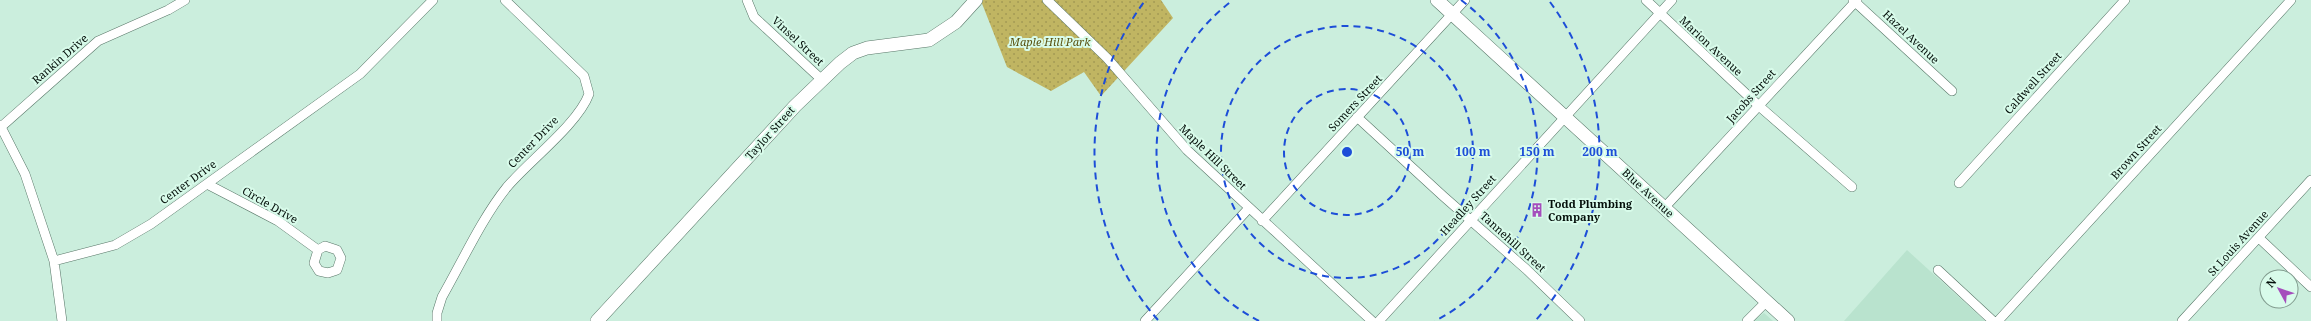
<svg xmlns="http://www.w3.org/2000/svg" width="2311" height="321" viewBox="0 0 2311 321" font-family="'Noto Serif',serif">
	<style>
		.built { fill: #b9e3ce }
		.park { fill: url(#park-dots) }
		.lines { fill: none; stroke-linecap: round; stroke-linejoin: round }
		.street-casing { stroke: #587768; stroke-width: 10 }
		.secondary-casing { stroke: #587768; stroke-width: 14 }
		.street { stroke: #fff; stroke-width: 9 }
		.secondary { stroke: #fff; stroke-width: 13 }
		.ring { fill: none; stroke: #1d4ed8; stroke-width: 2; stroke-dasharray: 7 5 }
		.labels { text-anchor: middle; stroke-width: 4; stroke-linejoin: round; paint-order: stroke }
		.street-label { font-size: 11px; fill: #040f0a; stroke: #d8fbea }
		.park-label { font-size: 11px; font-style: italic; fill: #5a5211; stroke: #d8fbea }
		.poi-label { font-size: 11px; font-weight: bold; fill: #040f0a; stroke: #d8fbea; text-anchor: start }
		.centre { fill: #1d4ed8; stroke: #d8fbea; stroke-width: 2 }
		.ring-label { font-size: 12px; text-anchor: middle; font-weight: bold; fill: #1d4ed8; stroke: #d8fbea; stroke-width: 4; stroke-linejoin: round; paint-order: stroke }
	</style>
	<defs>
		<pattern id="park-dots" width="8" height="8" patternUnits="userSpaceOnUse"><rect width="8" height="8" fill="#c0b562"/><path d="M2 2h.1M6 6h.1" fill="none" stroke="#a39a54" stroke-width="1.8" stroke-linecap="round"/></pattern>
	</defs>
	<rect width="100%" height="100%" fill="#cbeedd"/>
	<path class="built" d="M1907,250l78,71h-141z
		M1764,313l9,8h-20z"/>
	<path class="park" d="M982,0h179l12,18 -72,78 -17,-24 -33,19 -44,-24 -26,-66z"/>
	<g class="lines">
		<defs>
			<path id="street" d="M747,0l7,17 67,62
				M1047,0l60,58 80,92 185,171
				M1646,0l113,106 93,81
				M1853,0l99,91
				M1357,117l86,79 83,73 54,52
				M0,125l25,49 29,87 61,-16 36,-21 209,-150 73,-74
				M1,127l97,-86 70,-31 17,-10
				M1959,183l166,-183
				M207,184l71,37 40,29 -4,13 5,8 9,2 9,-3 4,-12 -4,-8 -12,-4 -7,4
				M1664,208l193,-208
				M1262,221l203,-221
				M2259,238l52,49
				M54,261l8,60
				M1938,270l55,51
				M437,321v-8l5,-16c20,-35 40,-79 65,-110 22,-26 71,-63 82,-93l-5,-18 -79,-76
				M1145,321l104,-113
				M1379,321l293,-321
				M1747,321l19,-19
				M1998,321l293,-321
				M2182,321l129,-141"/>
			<path id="secondary" d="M1437,0l351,321
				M597,321l198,-215 45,-43 13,-10 14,-5 62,-8 27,-18 20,-22"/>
		</defs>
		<use href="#street" class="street-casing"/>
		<use href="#secondary" class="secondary-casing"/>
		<use href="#street" class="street"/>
		<use href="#secondary" class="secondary"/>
	</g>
	<g class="ring">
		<circle cx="1347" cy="152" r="63"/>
		<circle cx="1347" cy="152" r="126"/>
		<path d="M1259 321A190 190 0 0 1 1233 0M1461 0A190 190 0 0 1 1435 321"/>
		<path d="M1158 320A253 253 0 0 1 1144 2M1550 2A253 253 0 0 1 1536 320"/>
	</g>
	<defs>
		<symbol id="building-bare" viewBox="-9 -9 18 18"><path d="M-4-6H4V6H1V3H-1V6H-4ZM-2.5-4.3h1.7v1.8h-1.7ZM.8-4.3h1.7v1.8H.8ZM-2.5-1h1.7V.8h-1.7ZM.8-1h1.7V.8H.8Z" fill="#a54ebc" stroke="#d8fbea" stroke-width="2.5" paint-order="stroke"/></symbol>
	</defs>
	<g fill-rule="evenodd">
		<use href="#building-bare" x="1527" y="200" width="20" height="20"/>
	</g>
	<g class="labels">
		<g class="street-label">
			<text transform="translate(1911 37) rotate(43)" y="4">Hazel Avenue</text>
			<text transform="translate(798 41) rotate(43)" y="4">Vinsel Street</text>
			<text transform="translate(1711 46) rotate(43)" y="4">Marion Avenue</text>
			<text transform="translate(60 59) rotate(-41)" y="4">Rankin Drive</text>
			<text transform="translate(2033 83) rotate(-48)" y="4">Caldwell Street</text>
			<text transform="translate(1751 96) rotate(-48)" y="4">Jacobs Street</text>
			<text transform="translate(1355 103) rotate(-47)" y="4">Somers Street</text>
			<text transform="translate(770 133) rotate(-48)" y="4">Taylor Street</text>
			<text transform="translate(533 142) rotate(-46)" y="4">Center Drive</text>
			<text transform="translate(2136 152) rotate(-48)" y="4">Brown Street</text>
			<text transform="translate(1213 157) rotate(44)" y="4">Maple Hill Street</text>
			<text transform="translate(188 182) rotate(-36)" y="4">Center Drive</text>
			<text transform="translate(1648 193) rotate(43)" y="4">Blue Avenue</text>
			<text transform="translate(270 205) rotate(30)" y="4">Circle Drive</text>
			<text transform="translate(1468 205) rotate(-48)" y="4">Headley Street</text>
			<text transform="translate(1513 242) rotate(42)" y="4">Tannehill Street</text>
			<text transform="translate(2238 243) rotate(-48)" y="4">St Louis Avenue</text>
		</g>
		<g class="park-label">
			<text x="1050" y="46">Maple Hill Park</text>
		</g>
		<g class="poi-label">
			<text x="1548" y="208">Todd Plumbing<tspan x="1548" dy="13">Company</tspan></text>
		</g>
	</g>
	<circle cx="1347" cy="152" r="6" class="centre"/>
	<g class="ring-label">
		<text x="1410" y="156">50 m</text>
		<text x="1473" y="156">100 m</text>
		<text x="1537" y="156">150 m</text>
		<text x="1600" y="156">200 m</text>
	</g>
	<g transform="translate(2279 289) rotate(310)"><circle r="19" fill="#d8fbea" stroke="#839d90"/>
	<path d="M0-3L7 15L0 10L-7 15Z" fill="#a54ebc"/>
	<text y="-6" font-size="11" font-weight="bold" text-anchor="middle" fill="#040f0a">N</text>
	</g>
</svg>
